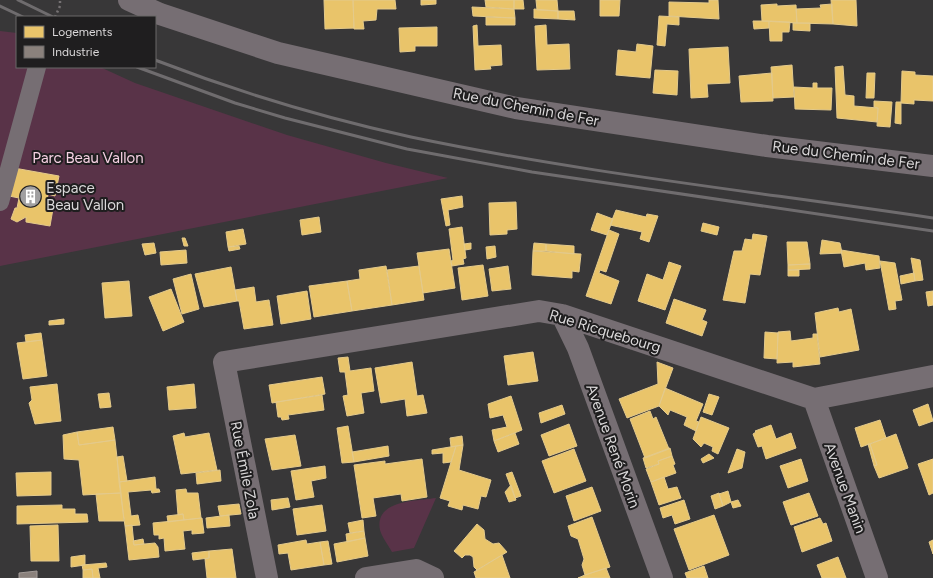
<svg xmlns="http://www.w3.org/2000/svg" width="933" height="578" viewBox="0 0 933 578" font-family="Figtree,sans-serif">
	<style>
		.green { fill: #593348 }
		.homes { fill: #e9c46a; stroke: #e4ca8b }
		.industry { fill: #8a817c; stroke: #a29b98 }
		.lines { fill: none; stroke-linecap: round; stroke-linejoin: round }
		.path { stroke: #767274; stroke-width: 2.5; stroke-dasharray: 2 3; stroke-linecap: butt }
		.pedestrian { stroke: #766e73; stroke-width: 18 }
		.minor { stroke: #766e73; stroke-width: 22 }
		.rail { stroke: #6f6c6e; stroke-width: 3 }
		.labels { text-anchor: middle; stroke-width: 4; stroke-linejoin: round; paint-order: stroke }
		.street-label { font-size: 15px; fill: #dad8d9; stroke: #1f1e1f }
		.park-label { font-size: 15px; fill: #f6d1e3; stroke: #1f1e1f }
		.poi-label { font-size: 15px; fill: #dad8d9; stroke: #1f1e1f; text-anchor: start }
	</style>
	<rect width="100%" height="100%" fill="#383738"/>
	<path class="green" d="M0,31l17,2v34h83l35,16 152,52 99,28 62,15 -448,88z
		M436,498l-22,50 -22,4c-4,-7 -10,-15 -12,-22 -6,-30 36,-29 56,-32z"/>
	<path class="homes" d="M324,0h29l1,28 -29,1z
		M353,0h42l1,9h-19l-1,11 -13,1 1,8h-10z
		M421,0h15v4l-15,1z
		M485,0h29v9l-28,-2z
		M514,0h9l1,9h-10z
		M536,0h21l1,11 -21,-1z
		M600,0h20l-1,16h-19z
		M709,0h9l1,19 -50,-3v-14l40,1z
		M831,0h25l1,26 -24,-2z
		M777,4v2l19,-1 1,18 -35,-2 -1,-16z
		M832,4l1,20 -36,-1 -1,-14 25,-1 -1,-3z
		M472,7l42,2 1,9 -42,-2z
		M534,9l24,2v8l-24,-1z
		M558,11h16l1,9 -17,-1z
		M659,16l20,1v8l-12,-1 -2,22 -8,-1z
		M486,17l29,1v7h-29z
		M753,21h16v7l-15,1z
		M769,21l21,1 -1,10h-7v9h-12z
		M793,23h17v8l-17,-1z
		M477,25l1,21 23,-1 1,20 -12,1 1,3 -16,1 -2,-44z
		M546,25l1,20 22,-1 1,25 -33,1 -2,-44z
		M437,27v19h-22v5l-15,1 -1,-24z
		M637,44l16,2 -3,32 -34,-3 2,-25 18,2z
		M728,47l2,36 -23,1 1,13 -17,1 -2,-49z
		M792,65l2,32 -21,1 -2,-31z
		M843,66l2,29 9,1v10l24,2 -1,14 -40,-4 -2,-51z
		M655,70l23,1 -1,24 -24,-2z
		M902,71l13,1v3l18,1v25l-19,-1v4l-13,-1z
		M772,73l1,28 -32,1 -2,-26z
		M867,73h8l-1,25h-8z
		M813,83h4v5h15l-1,22 -36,-1 -1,-22 19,1z
		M874,101l18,1 -2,25 -13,-1 1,-18 -4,-1z
		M896,102h5v22l-6,-1z
		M14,168l45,8 -4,20 -7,-2 -1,8 7,1 -4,23 -24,-4v-5l-9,5 -6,-3 4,-11h2l2,-10 -10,-2z
		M462,196l1,11 -15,3 2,15 -4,1 -5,-27z
		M516,202l1,27 -10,1v4l-17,1 -1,-32z
		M616,210l30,7 1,-3 11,2 -9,26 -9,-3 2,-7 -32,-7z
		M597,213l16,6 -6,16 -16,-5z
		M319,217l2,15 -19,3 -2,-15z
		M703,223l16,4 -2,8 -16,-4z
		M462,227l4,31 -3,1 1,5 -12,2 -1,-5 2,-1 -4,-31z
		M243,229l3,15 -18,3 -2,-15z
		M609,230l10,4 -13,38 -6,-2 -1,3 20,8 -8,23 -25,-8z
		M753,234l14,2 -7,39 -10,-1 -5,29 -22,-3 11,-49h8l3,-12 7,1z
		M182,238h3l3,8h-4z
		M822,240l18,3 2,10 -22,1z
		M787,242h20l3,22 -22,1z
		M154,243l2,10 -11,2 -3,-11z
		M471,243v6l-6,1 -1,-6z
		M534,243l12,1v7h-13z
		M546,244l28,2v8l-28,-3z
		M239,246l1,3 -11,2 -1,-4z
		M495,246l1,11 -9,2 -1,-12z
		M449,249l6,39 -32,5 -6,-40z
		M186,250l1,13 -26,2 -1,-13z
		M841,250l38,6 1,12 -14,2 -1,-7 -21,4z
		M533,251l48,3 -2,18 -7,-1v7l-40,-3z
		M911,258l9,2 3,20 -8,1z
		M880,261l15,2 7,37 -7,1 1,8 -7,1z
		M669,262l12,4 -16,44 -27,-9 9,-27 16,6z
		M810,264v5l-22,1v-5z
		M483,265l5,31 -26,4 -4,-32z
		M386,266l6,39 -40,6 -5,-30 13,-2 -1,-9z
		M419,266l5,34 -32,5 -5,-35z
		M508,266l3,23 -19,2 -3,-22z
		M231,267l6,34 -33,6 -9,-33z
		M788,270h11v6h-11z
		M914,273l1,8 -14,3 -1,-8z
		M191,274l8,35 -17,5 -9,-35z
		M129,281l3,35 -27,2 -3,-35z
		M347,281l5,30 -38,6 -5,-31z
		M254,287l2,15 13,-2 4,25 -29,4 -5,-28h-2l-2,-11z
		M171,289l13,33 -21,9 -14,-34z
		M307,291l4,28 -30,5 -4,-28z
		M933,291v14l-5,1 -2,-14z
		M674,299l32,11 -4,10 5,2 -5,14 -36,-13z
		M838,308l1,4 12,-3 8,41 -39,7 -5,-44z
		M64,319v5l-15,1v-4z
		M790,331l1,10 22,-3v-4h4l3,30 -27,3v-5l-16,1 1,-31z
		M765,332l13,1 -1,26 -13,-1z
		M41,333l1,7 -16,2 -1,-7z
		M42,340l5,36 -24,3 -6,-36z
		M533,352l5,29 -30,4 -4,-29z
		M348,357l2,14 21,-3 3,23 -13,2 3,20 -17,3 -4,-20 5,-1 -3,-23h-5l-2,-14z
		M412,362l5,34 6,-1 4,18 -20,3 -2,-17 -24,4 -6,-35z
		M657,362l16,6 -14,38 -32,12 -8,-19 39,-15z
		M322,377l3,17 -53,9 -3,-18z
		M57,384l4,37 -26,3 -6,-21 3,-3 -2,-13z
		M194,384l2,24 -27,2 -2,-23z
		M665,388l38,16 -7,17 3,1 -3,9 -12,-6 3,-8 -17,-7 -2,5 -9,-9z
		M109,393l2,14 -11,1 -2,-14z
		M709,394l10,3 -7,18 -9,-3z
		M322,395l2,15 -36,5 1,4 -7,1 -1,-3h-3l-2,-15z
		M511,396l11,34 -28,11 -2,-11 15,-3 -4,-12 -13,3 -2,-14z
		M928,404l5,17 -14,5 -6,-16z
		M562,405l3,9 -24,9 -2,-10z
		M650,411l3,8 3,-2 13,32 -24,9 -15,-39z
		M701,417l28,11 -11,26 -6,-3 1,-4 -9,-4 -3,4 -8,-8z
		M880,420l6,18 -25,9 -6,-19z
		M569,424l8,22 -28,10 -8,-21z
		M771,425l5,14 15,-6 5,15 -30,11 -4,-13 -4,1 -5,-13 3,-2 -1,-1z
		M348,426l6,36 -12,1 -5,-35z
		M113,427l2,13 -36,5 -2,-13z
		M77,432l2,13 36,-5 6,53 -38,2 -4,-35 -15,-1 -1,-24z
		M184,433l1,4 24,-4 8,37 -36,4 -8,-38z
		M515,433l4,11 -21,8 -4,-11z
		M896,434l12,34 -29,10 -5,-12 3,-1 -7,-21z
		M295,435l6,31 -29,4 -7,-31z
		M462,436l1,9 -12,2 -1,-9z
		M868,444h2l7,21 -3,1z
		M463,445l-4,25 32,10 -5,17 -5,-1 -3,13 -15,-4 -1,5 -14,-4 2,-5 -10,-3 16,-52z
		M388,446l1,10 -35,6 -2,-10z
		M456,446l-5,16 -8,1v-10l-11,1v-4z
		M670,448l2,8 -14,5 1,3 -13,4 -3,-10z
		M574,449l12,32 -32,12 -12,-32z
		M737,449l8,3 -3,16 -14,5z
		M709,454l5,4 -11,5 -2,-4z
		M123,456l4,25 -8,1 -2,-25z
		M672,456l3,8 -2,1 3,8 -25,9 -5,-13 13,-5 -1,-3z
		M422,459l5,38 -25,4 -1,-7 -28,4 3,18 -14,2 -8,-53 31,-4v3z
		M801,459l7,22 -20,7 -8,-22z
		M933,459v34l-4,2 -11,-31z
		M325,466l1,12 -15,3 3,16 -18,3 -5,-29z
		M220,470l1,11 -24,3 -1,-11z
		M51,472v23l-34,1 -1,-23z
		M512,472l9,24 -6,2 -9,-24z
		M155,477l1,12h3l1,3 -8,1 -1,-3 -23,2 3,24 7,-1 2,10 -15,1 -6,-44z
		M664,477l4,12 9,-2 4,11 -22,7 -8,-23z
		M511,485l5,15 -7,2 -4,-10z
		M592,487l9,24 -27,10 -8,-25z
		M186,489l1,4h11l3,25 -17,2 -1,-6 -5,1 -2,-25z
		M728,491l3,11 -8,4 -4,-12z
		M121,493l3,28h-25l-3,-27z
		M719,493l4,13 -8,3 -4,-13z
		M809,493l9,23 -27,9 -8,-23z
		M288,498l2,9 -18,3 -1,-10z
		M684,500l6,19 -15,5 -3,-9 -9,3 -3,-10z
		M738,500l3,6 -8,2 -2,-6z
		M239,504l2,10 -21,2 -2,-10z
		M62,505v4h13v5h12l1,8 -71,2v-18z
		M322,505l4,26 -29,4 -4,-26z
		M183,514l1,6 -16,2 -1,-6z
		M229,515l1,11 -23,2 -1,-10z
		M714,515l15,40 -40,15 -15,-41z
		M592,517l18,50 -25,8 -3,-10 2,-6 -6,-20 -7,-3 -3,-10z
		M202,518l2,15 -12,1v-4l-9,1 2,18 -20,2 -1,-13 -5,1v-4h-5l-1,-12z
		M820,518l3,6 3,-1 6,18 -30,11 -8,-25z
		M363,520l1,11 -14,2 -2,-10z
		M477,524l7,6 1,9 8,5 6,-1 8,9 -30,18 -3,-3 -1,-10 -3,-2h-5l-3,3 -8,-7z
		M58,525l1,36h-28l-1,-35z
		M132,525l2,20 21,-2 3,4 1,10 -30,3 -4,-34z
		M364,531l1,7 -18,4 -1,-8z
		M365,538l3,18 -31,6 -3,-18z
		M143,539l1,5 -10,1 -1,-4z
		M306,540l1,4 13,-2 4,23 -33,5 -3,-17 -9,1 -1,-9z
		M933,540v14l-4,-12z
		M328,541l4,23 -8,1 -4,-23z
		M232,549l4,29h-29l-2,-19 4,-1v-7z
		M209,551v7l-16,2 -1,-7z
		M85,555v10l-14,2v-10z
		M502,555l8,23h-34l-2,-6z
		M838,557l8,21h-24l-5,-13z
		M106,563l1,4 -9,1 2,10h-7l-1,-9 -9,1 -1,-5z
		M704,566l4,12h-21l-2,-5z
		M606,568l4,10h-32l7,-3z
		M92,569l1,9h-10v-8z"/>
	<path class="industry" d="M37,571v7h-18v-5z"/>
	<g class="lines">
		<path class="path" d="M55,17l5,-11v-6
			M34,151l10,2"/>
		<path class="pedestrian" d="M0,202l37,-135"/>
		<path class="minor" d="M129,0l31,14 118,39 238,55 251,38 166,20
			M562,315l16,33 84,230
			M814,399l63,179
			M267,578l-43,-216 315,-51 23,4 252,84 119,-23
			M366,578l50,-8 17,8"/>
		<path class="rail" d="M18,0l35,17
			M0,6l23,11
			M155,60c83,32 169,58 256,77 172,36 348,55 522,81
			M137,67l98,36 50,15 122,31 125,23 401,59"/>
	</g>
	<defs>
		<symbol id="building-disc" viewBox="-11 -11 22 22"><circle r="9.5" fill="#a1a0a1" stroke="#1f1e1f"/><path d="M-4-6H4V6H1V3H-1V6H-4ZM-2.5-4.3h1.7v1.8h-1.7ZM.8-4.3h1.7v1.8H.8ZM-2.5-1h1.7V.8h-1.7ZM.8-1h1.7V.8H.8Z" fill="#fff"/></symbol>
	</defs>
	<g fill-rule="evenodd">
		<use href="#building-disc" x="18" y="184" width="25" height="25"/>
	</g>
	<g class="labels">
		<g class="street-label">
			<text transform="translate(526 107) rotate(11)" y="5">Rue du Chemin de Fer</text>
			<text transform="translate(846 155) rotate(7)" y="5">Rue du Chemin de Fer</text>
			<text transform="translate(605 331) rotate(17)" y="5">Rue Ricquebourg</text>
			<text transform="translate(613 446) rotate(70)" y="5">Avenue René Morin</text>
			<text transform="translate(245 470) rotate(79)" y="5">Rue Émile Zola</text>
			<text transform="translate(845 488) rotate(70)" y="5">Avenue Manin</text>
		</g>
		<g class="park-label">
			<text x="88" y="163">Parc Beau Vallon</text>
		</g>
		<g class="poi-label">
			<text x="46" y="193">Espace<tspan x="46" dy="17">Beau Vallon</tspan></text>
		</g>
	</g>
	<rect x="16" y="16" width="140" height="52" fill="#1f1e1f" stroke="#6a6869"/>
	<rect x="24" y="26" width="20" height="12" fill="#e9c46a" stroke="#6a6869"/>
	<text x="52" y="36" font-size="12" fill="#dad8d9">Logements</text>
	<rect x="24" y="46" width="20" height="12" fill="#8a817c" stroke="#6a6869"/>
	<text x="52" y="56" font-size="12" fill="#dad8d9">Industrie</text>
</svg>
